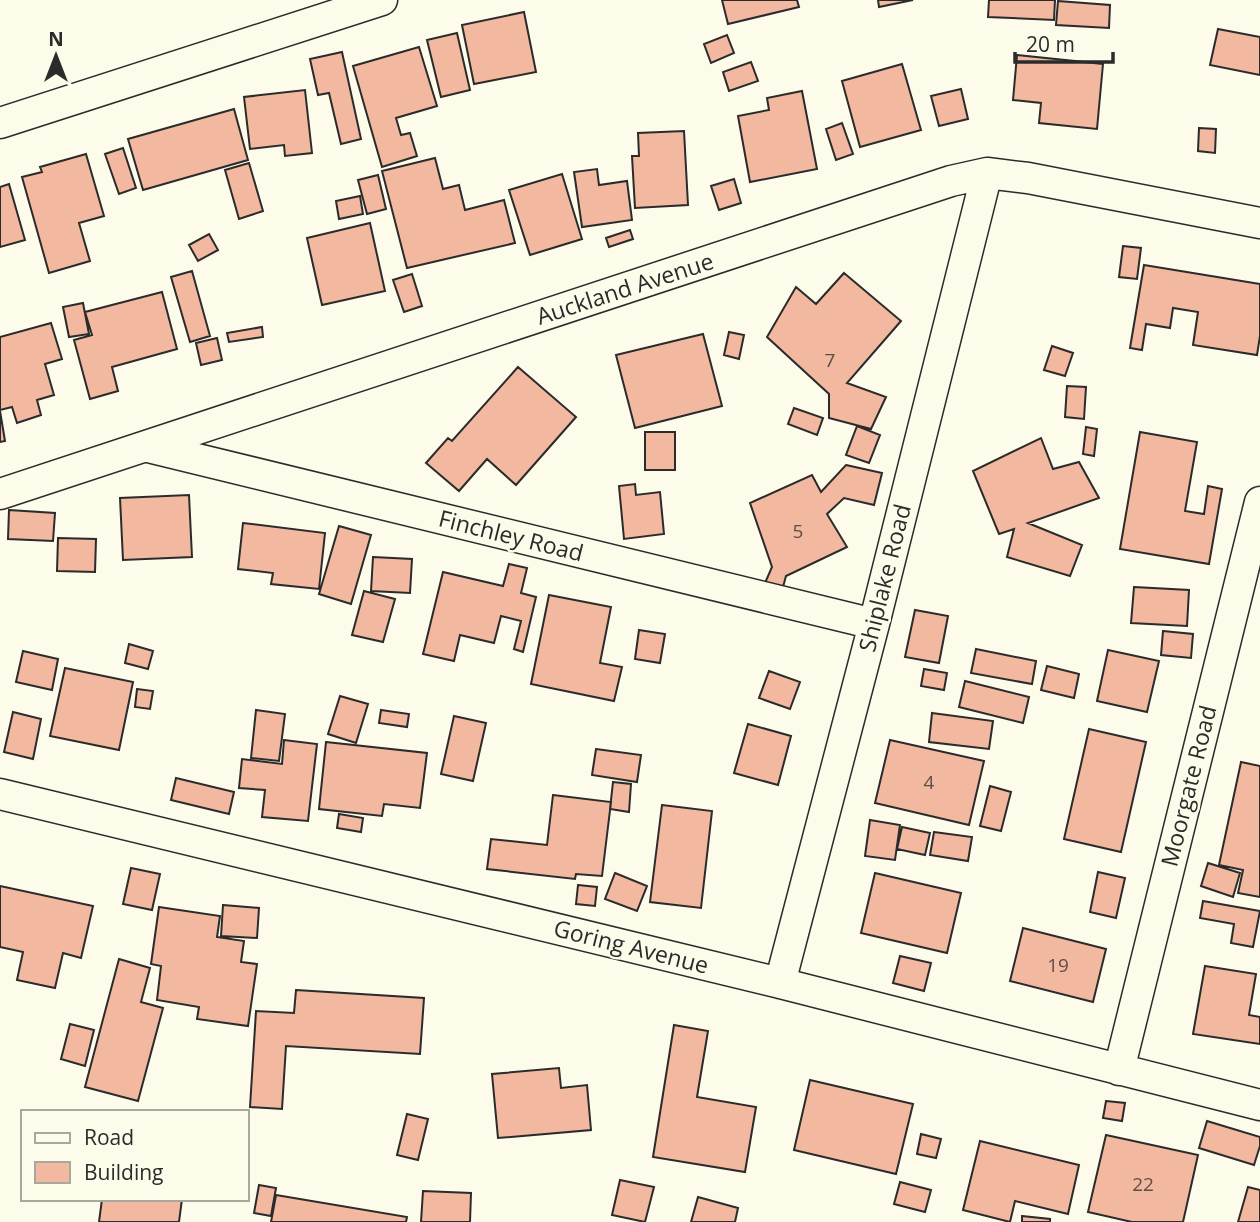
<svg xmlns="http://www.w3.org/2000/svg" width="1260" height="1222" viewBox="0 0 1260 1222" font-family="'Open Sans',sans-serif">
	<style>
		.building { fill: #f2b8a0; stroke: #2b2b2b; stroke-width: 2 }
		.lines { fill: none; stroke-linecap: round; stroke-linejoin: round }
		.street-casing { stroke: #2b2b2b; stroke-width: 33 }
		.street { stroke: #fdfbea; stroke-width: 30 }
		.labels { text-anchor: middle; stroke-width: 5; stroke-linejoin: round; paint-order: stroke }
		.number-label { font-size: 19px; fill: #5d4e48 }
		.street-label { font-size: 23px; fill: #2b2b2b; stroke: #fdfbea }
	</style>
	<rect width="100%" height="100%" fill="#fdfbea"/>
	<path class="building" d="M722,0h75l2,7 -71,17z
		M878,0h35l-34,7z
		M989,0h66l-1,20 -66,-3z
		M1058,1l52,4 -1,23 -53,-3z
		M524,12l12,60 -62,12 -12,-59z
		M1218,29l42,8v38l-50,-10z
		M457,33l13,57 -29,7 -14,-57z
		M727,35l7,18 -23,10 -7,-19z
		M419,47l18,59 -41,12 5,17 9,-2 7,23 -35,11 -29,-101z
		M342,52l19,87 -20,5 -12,-51 -11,2 -8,-36z
		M1017,55l86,9 -6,65 -58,-6 2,-20 -28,-3z
		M751,62l7,19 -29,10 -6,-19z
		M902,64l19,66 -61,17 -18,-66z
		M961,89l7,30 -29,7 -8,-30z
		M305,90l7,63 -27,3 -1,-11 -34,4 -6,-52z
		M802,91l15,78 -67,13 -12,-66 31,-6 -2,-12z
		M234,109l14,51 -105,30 -15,-51z
		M842,123l11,31 -17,6 -10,-31z
		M1199,128l17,1 -1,24 -17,-2z
		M684,131l4,74 -53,3 -3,-52h7l-1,-23z
		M123,148l13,40 -17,6 -14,-40z
		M86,154l18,62 -25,7 11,38 -41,12 -27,-96 20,-5 -2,-5z
		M435,158l8,31 16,-4 6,25 39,-10 11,43 -108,25 -25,-97z
		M249,163l14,48 -24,8 -14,-49z
		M597,169l2,16 28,-4 5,39 -50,7 -8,-55z
		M562,174l20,65 -52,16 -21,-65z
		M378,175l8,34 -19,5 -9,-34z
		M734,179l7,24 -22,7 -8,-24z
		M9,184l16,56 -25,7v-60z
		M360,196l3,18 -24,5 -3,-18z
		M370,223l15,68 -63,14 -15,-67z
		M630,230l3,9 -24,8 -3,-9z
		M209,234l9,16 -20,11 -9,-16z
		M1123,246l18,2 -4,31 -18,-2z
		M1144,265l116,19v52l-3,19 -64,-10 5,-33 -25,-4 -3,20 -24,-4 -4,26 -12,-2z
		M192,271l18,65 -20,6 -19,-65z
		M844,273l57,48 -54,62 39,14 -15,32 -42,-11v-24l-62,-57 29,-50 20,17z
		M412,274l10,32 -18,6 -11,-32z
		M162,292l15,57 -65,18 6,24 -28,8 -16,-59 18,-5 -7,-23z
		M83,303l6,31 -20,3 -6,-30z
		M51,323l11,36 -17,5 9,31 -17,5 4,15 -24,8 -5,-16 -12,3v-73z
		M262,327l1,10 -34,5 -2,-9z
		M729,332l15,3 -5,24 -15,-4z
		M703,334l19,72 -87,22 -19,-73z
		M217,338l5,22 -21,5 -5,-22z
		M1052,346l21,7 -8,23 -21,-6z
		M518,367l58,50 -60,68 -29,-26 -28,32 -33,-28 22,-25 4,3z
		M1067,386l19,1 -2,32 -19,-2z
		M794,408l29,10 -6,17 -29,-11z
		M0,411l5,30 -5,1z
		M857,426l23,9 -11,28 -23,-8z
		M1086,427l11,2 -3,27 -11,-2z
		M645,432h30v38h-30z
		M1140,432l57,10 -12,69 19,3 4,-28 14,3 -13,75 -89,-15z
		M1041,438l12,31 26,-7 20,36 -71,25 54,22 -12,31 -63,-19 7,-28 -15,5 -26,-63z
		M846,465l36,8 -8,32 -30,-7 -17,16 20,33 -61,29 -3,11 -18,-4 7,-16 -22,-64 62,-28 9,17z
		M635,484l1,11 24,-3 4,42 -40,5 -5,-53z
		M189,495l3,62 -69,3 -3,-62z
		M9,510l46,3 -2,28 -45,-2z
		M243,523l82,10 -6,56 -48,-5 2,-11 -35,-4z
		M339,526l32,9 -20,69 -32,-10z
		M58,538l38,1 -1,33 -38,-1z
		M373,557l39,2 -2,34 -39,-2z
		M509,564l18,4 -6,25 15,4 -13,55 -9,-3 7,-28 -20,-5 -7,27 -34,-8 -6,26 -31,-7 20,-82 60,14z
		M1134,587l55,3 -2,36 -56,-3z
		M364,591l31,8 -12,43 -31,-7z
		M549,595l62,12 -11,56 22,4 -8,34 -83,-17z
		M915,610l33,6 -9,47 -34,-6z
		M639,630l26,4 -5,29 -25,-4z
		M1163,631l30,3 -2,24 -30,-3z
		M129,644l24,7 -5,18 -23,-6z
		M976,649l60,12 -4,23 -61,-11z
		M1108,650l51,11 -12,51 -50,-11z
		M23,651l35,8 -6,31 -36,-8z
		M1047,666l32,8 -5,24 -33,-8z
		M65,668l68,14 -14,68 -69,-14z
		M924,669l23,4 -3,17 -23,-4z
		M769,671l31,11 -10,27 -31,-11z
		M965,681l64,16 -6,26 -64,-16z
		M137,689l16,2 -3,18 -15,-2z
		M340,696l28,8 -12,39 -28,-9z
		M256,710l29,4 -6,47 -28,-3z
		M381,710l28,4 -2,13 -28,-4z
		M13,712l28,7 -8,40 -29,-7z
		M932,713l61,8 -4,28 -60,-7z
		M454,716l32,7 -13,58 -32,-7z
		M748,724l43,12 -13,49 -44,-12z
		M1089,729l57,13 -25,110 -57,-13z
		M284,740l33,4 -9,77 -46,-4 3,-27 -26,-2 3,-29 40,5z
		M890,740l94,21 -15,64 -94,-22z
		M326,742l101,11 -7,55 -36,-4 -2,12 -63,-7z
		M596,749l45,6 -4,27 -45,-7z
		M1241,762l19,4v131l-22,-4 5,-23 -24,-5z
		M176,778l58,14 -5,22 -58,-14z
		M613,782l18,2 -2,28 -19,-3z
		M990,786l21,6 -10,39 -21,-5z
		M553,795l58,7 -9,74 -26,-2 -1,5 -88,-10 4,-30 56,6z
		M662,805l50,6 -11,97 -51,-6z
		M339,814l24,4 -2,14 -24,-4z
		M870,820l30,5 -5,35 -30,-4z
		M902,827l28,6 -5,22 -28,-6z
		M934,832l38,5 -4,24 -38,-6z
		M1208,863l32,10 -7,24 -32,-11z
		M131,868l29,6 -8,36 -29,-6z
		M1098,872l27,6 -9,40 -26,-6z
		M615,873l32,13 -10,25 -32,-12z
		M875,873l86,20 -14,60 -86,-20z
		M578,885l19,2 -2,19 -19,-2z
		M0,886l93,20 -12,52 -18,-5 -8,35 -38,-8 6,-28 -23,-5z
		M1203,901l57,10 -7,36 -22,-4 3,-19 -34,-6z
		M223,905l36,3 -2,30 -36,-2z
		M159,907l61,9 -3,21 27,4 -3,21 16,2 -9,62 -51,-7 2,-12 -42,-7 4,-34 -10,-2z
		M1023,928l83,21 -13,53 -83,-21z
		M900,956l31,7 -7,28 -31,-8z
		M119,959l31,9 -9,34 22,6 -25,93 -53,-14z
		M1205,966l51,8 -7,41 11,2v27l-67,-10z
		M296,990l128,8 -4,56 -134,-8 -4,63 -32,-2 6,-96 38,2z
		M70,1024l24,6 -9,36 -24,-7z
		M674,1025l34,6 -11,66 59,10 -11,65 -92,-15z
		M559,1068l2,20 26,-3 4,45 -93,8 -6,-64z
		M810,1080l103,24 -17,70 -102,-24z
		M1106,1101l19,2 -3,18 -19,-3z
		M407,1114l21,5 -10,41 -21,-5z
		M1207,1121l53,16v9l-6,19 -55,-17z
		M921,1134l20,5 -5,19 -19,-4z
		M1106,1135l92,20 -15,67h-51l-44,-10z
		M980,1141l99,24 -11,49 -53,-13 -5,21 -47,-12z
		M620,1180l34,7 -9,35 -33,-7z
		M900,1182l31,8 -6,22 -31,-8z
		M259,1185l17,3 -5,28 -17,-3z
		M1248,1187l12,3v32h-22z
		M423,1191l48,2 -1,29h-49z
		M276,1195l131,22 -1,5h-135z
		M698,1197l40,11 -3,14h-44z
		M102,1199h80l-3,23h-80z
		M1022,1216l28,3v3h-28z"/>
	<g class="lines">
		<defs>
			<path id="street" d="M0,123l382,-123
				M148,447l726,177
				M0,494l951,-313 36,-8 41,5 232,45
				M0,794l780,189 480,122
				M780,983l94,-359 113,-451
				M1119,1070l141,-568"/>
		</defs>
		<use href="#street" class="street-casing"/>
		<use href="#street" class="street"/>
	</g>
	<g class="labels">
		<g class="number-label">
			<text x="830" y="367">7</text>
			<text x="798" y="538">5</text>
			<text x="929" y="789">4</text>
			<text x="1058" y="972">19</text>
			<text x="1143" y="1191">22</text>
		</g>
		<g class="street-label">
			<text transform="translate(625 289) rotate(-18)" y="8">Auckland Avenue</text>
			<text transform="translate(511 536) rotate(14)" y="8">Finchley Road</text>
			<text transform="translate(885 578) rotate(-76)" y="8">Shiplake Road</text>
			<text transform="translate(1189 786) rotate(-76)" y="8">Moorgate Road</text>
			<text transform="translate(631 947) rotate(14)" y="8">Goring Avenue</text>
		</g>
	</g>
	<rect x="21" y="1110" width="228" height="91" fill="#fdfbea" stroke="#a9a89e" stroke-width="2"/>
	<rect x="35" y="1133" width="35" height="10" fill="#fdfbea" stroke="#a9a89e" stroke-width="2"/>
	<text x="84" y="1145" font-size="21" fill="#2b2b2b">Road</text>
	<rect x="35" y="1162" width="35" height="21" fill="#f2b8a0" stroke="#a9a89e" stroke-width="2"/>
	<text x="84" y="1180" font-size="21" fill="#2b2b2b">Building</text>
	<g transform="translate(56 56)" stroke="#fdfbea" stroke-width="5" paint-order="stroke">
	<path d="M0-5L12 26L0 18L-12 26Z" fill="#2b2b2b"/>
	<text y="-10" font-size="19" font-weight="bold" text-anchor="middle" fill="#2b2b2b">N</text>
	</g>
	<path d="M1015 52v10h98v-10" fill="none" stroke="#2b2b2b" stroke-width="3.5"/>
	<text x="1026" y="52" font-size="21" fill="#2b2b2b" stroke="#fdfbea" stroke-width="5" paint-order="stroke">20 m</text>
</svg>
